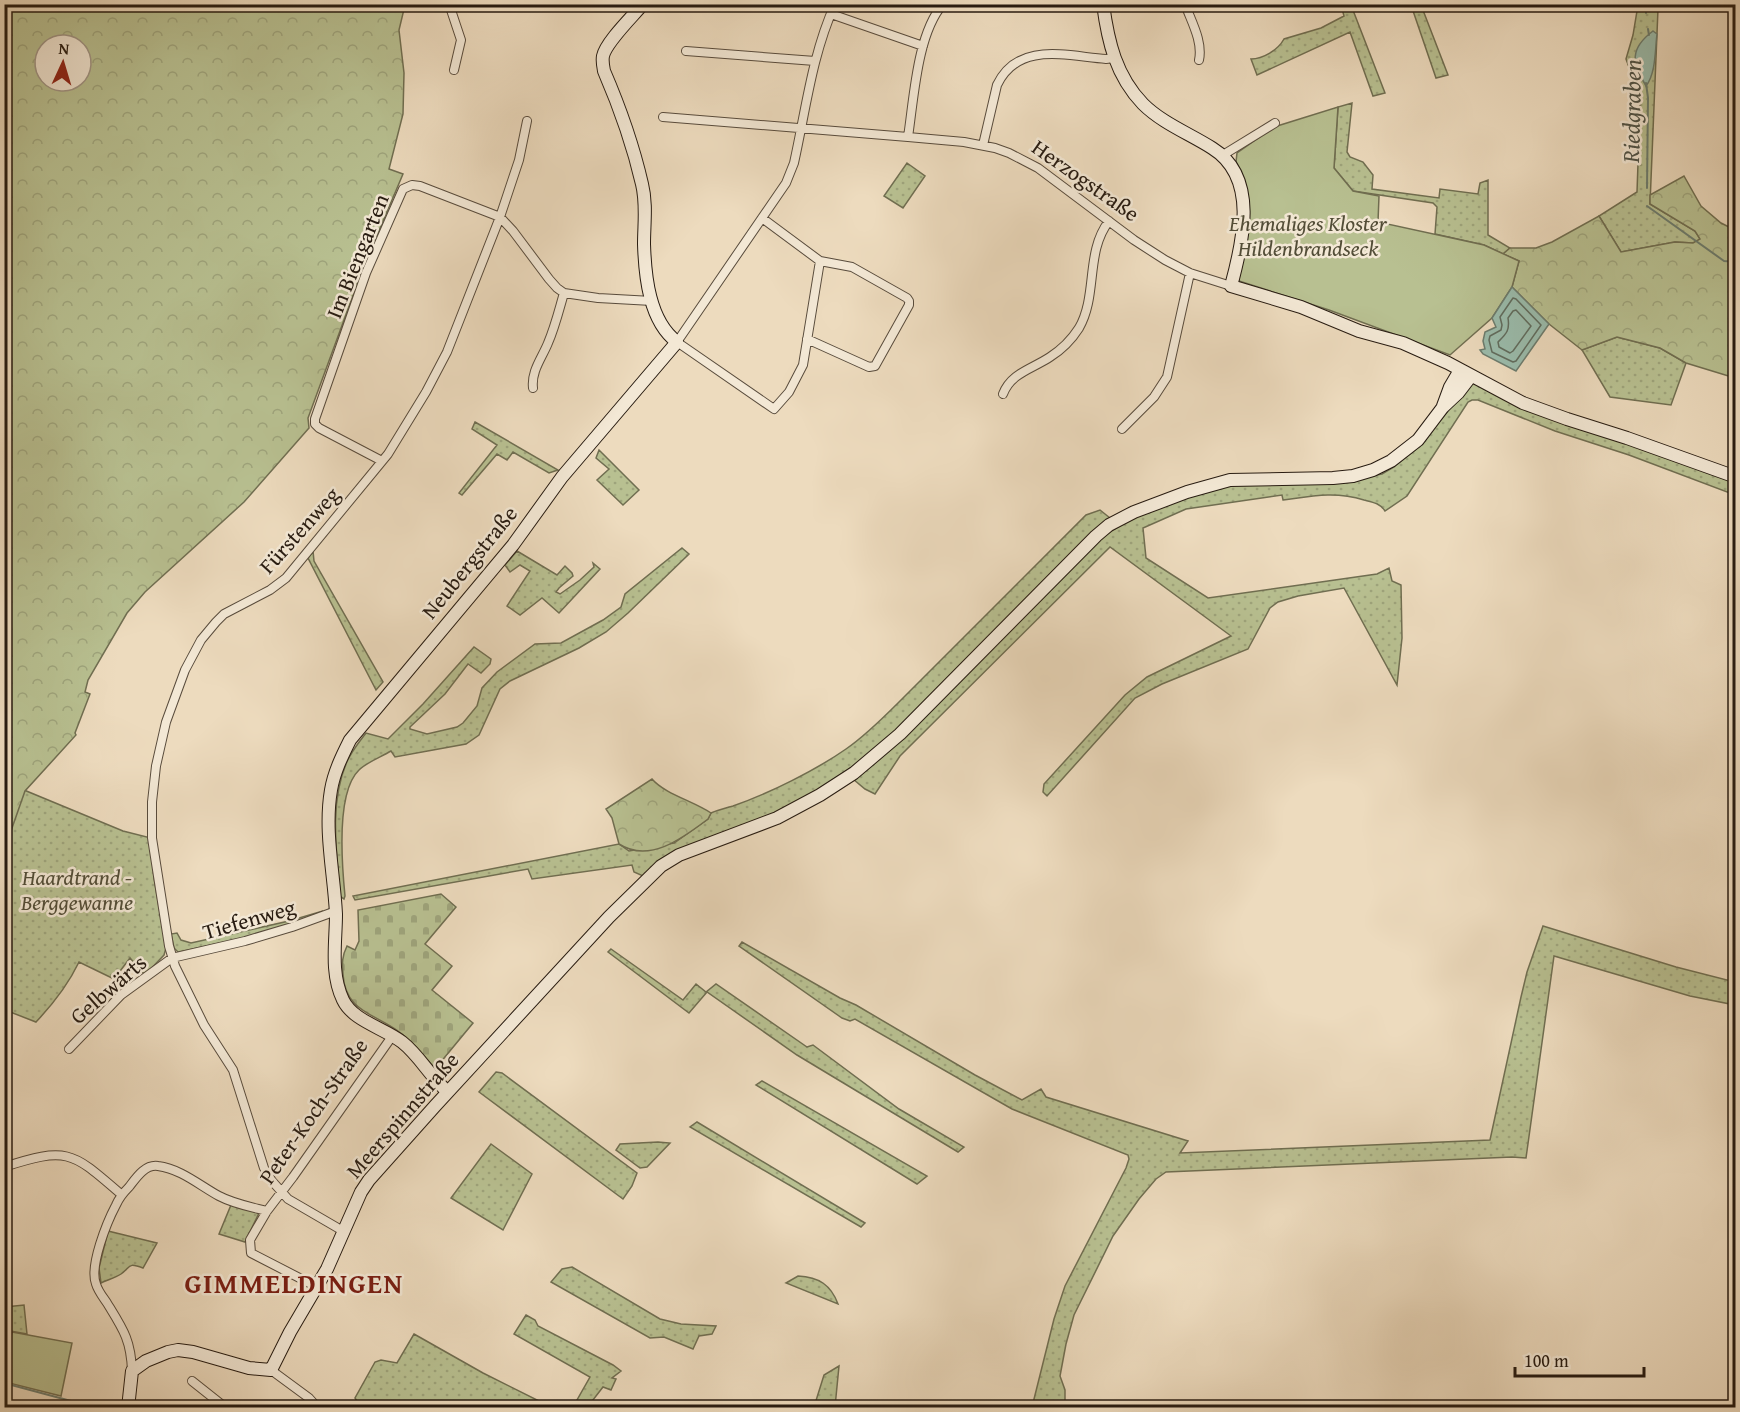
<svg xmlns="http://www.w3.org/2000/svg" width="1740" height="1412" viewBox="0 0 1740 1412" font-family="'Gentium Book Plus',serif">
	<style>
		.grass { fill: url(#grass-dots); stroke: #706e51; stroke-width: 1.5 }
		.forest { fill: url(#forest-crowns); stroke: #706e51; stroke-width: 1.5; fill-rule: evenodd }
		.cemetery { fill: url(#cemetery-stones); stroke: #706e51; stroke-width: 1.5 }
		.garden { fill: #b8c091; stroke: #706e51; stroke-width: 1.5 }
		.water { fill: #9abcac; stroke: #6c7c6e; stroke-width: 1.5 }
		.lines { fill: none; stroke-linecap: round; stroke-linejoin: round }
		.shore { stroke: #606c5e; stroke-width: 1.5 }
		.stream { stroke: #6c7c6e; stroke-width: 2 }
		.street-casing { stroke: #584b3c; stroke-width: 10 }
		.secondary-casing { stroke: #271b11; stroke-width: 14 }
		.street { stroke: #f3e8d5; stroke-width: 8 }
		.secondary { stroke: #f3e8d5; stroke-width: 12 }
		.labels { text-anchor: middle; stroke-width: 5; stroke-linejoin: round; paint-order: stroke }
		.street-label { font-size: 22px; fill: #271b11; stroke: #f3e8d5 }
		.park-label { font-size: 22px; font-style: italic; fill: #524d37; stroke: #f3e8d5 }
		.water-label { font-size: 24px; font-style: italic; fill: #4f5347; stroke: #f3e8d5 }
		.district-label { font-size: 28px; font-weight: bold; letter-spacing: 1.5px; fill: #7a1f14; stroke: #f3e8d5 }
	</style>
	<defs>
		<pattern id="grass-dots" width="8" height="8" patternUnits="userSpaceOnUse" patternTransform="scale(1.5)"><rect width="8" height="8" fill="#b8c091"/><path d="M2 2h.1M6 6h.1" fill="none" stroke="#9ea47c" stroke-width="1.8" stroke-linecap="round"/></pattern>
		<pattern id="forest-crowns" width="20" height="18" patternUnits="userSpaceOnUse" patternTransform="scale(1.5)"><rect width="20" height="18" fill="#b8c091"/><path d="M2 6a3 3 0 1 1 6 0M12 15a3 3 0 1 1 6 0" fill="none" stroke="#9ea47c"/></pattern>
		<pattern id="cemetery-stones" width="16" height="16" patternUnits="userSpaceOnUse" patternTransform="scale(1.5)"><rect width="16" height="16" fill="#b8c091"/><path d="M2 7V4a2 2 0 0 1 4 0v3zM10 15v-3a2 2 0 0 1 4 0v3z" fill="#9ea47c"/></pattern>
	</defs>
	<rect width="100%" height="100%" fill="#eddbbe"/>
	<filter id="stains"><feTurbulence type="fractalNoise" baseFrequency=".00333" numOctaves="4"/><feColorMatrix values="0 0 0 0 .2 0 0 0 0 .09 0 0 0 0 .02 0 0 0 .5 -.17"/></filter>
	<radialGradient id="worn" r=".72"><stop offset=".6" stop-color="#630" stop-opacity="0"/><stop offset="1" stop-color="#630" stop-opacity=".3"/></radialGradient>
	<path class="grass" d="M1341,5h10l34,88 -12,3 -23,-64 -93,43 -6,-16c12,0 27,-9 33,-20l37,-11 23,-12z
		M1411,5h10l27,70 -12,3z
		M1638,5h35l-15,4 -8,195 45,27 6,9 -8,3 -18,-1 -54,10 -22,-36 38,-24 3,-86 -2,-14 -12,-33 7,-24z
		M1352,103l-5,49 3,5 13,5 10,13 -1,14 67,9 1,-9 38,5 2,-11 8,-3v55l22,13 -7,6 -19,-9 -49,-11 2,-27 -4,-4 -80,-12 -19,-23 4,-61z
		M907,163l18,13 -22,32 -19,-12z
		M1617,337l43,11 26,15 -15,42 -61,-8 -28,-47z
		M1471,381l264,101v13l-106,-40 -74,-24 -77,-31h-6l-4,2 -61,94 -22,15c-5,-8 -13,-9 -21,-11 -29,-9 -52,-4 -81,0l-1,-5 -96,14 -43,19 3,30 62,40 169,-24 12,-6 3,13 9,4 1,53 -5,47 -53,-97 -46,8 -20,6 -8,6 -22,41 -86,35 -27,14 -88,98 -4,-4 1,-8 81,-89 22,-18 84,-41 -121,-89 -210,209 -25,38 -10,-5 -12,-10 249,-242 30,-19 95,-35 122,-3 33,-6 12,-7 21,-17 49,-58z
		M475,422l83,48 -9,3 -36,-21 -6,8 -10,-6 -35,41 -3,-2 38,-48 -25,-16z
		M599,450l40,40 -16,15 -26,-25 12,-11 -13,-11z
		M1100,510l10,8 -234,232 -43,30 -34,22 -156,74 -9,-4 -2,-7 -100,14 -4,-10 -173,31 -2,-4 266,-52 10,7 45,-8 34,-24 3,-6c7,-3 15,-5 22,-7 35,-12 83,-36 113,-57 19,-13 36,-30 52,-46l188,-188z
		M682,548l7,6 -61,59 -22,19 -27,16 -69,33 -10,8 -21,46 -13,9 -71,13 -4,-6c-10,6 -24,11 -32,19 -23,22 -17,96 -14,126l-1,3 -4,-3c-3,-42 -11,-91 6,-132 4,-11 13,-22 20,-31l22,6 35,-35 51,-57 17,12 -1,5 -9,9 -13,-9 -23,30 -35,33v2l17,5 30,-7 6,-4 14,-17 5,-18 15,-16 38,-28 26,-1 42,-23 18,-13 4,-13z
		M313,551l1,10 69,121 -7,8 -68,-132z
		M517,551l40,24 8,-9 7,7 1,3 -14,12 -3,4 4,2 20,-14 14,-13 -1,-4 7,6 -41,44 -17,-15 -22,17 -13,-9 23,-35 -10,-6 -10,7 -5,-7z
		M4,775l20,15 99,41 28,7 3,40 12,70 -2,7 -19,20 -15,-17 -16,21 -35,-17c-11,23 -25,41 -43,60l-31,-12z
		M323,911l-38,16 -46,12 -61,13 -4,-4 -3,-14 6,-1 4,7 10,3 98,-22z
		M1543,926l133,41 59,15v23l-45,-9 -136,-40 -28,202 -14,-1 -346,15 -10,7 -17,20 -26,37 -39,79 -8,29 -6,32 5,14v18l-33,-1 22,-88 11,-33 61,-118 3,-9 -1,-4 -116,-46 -157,-90 -5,2 -8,-3 -103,-72 3,-4 98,56 16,7 119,70 47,25 19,-11 5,8 142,44 -8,12 310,-13 31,-143 6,-25z
		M611,949l72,51 13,-16 10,8 10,-8 91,63 6,-2 86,64 65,38 -6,5 -161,-97 -90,-63 -18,21 -81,-61z
		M496,1072l6,1 135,100 -5,13 -9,13 -144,-107z
		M762,1081l165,95 -10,8 -161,-99z
		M697,1122l168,101 -4,4 -171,-100z
		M658,1142l12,1 -23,24 -7,1 -24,-18 4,-6z
		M491,1144l41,30 -29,56 -52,-32z
		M231,1205l28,8 -14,29 -26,-8z
		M108,1231l49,12 -14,25c-16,-6 -12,-1 -22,6 -6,4 -14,6 -20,9l-2,-15z
		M572,1267l88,52 21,5 35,2 -4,8 -13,2 -6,13 -29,-12 -14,1 -99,-56 11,-13z
		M798,1276c21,1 33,9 40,28l-52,-21z
		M24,1305l3,29 -16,-3 -6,26v-50z
		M526,1315l9,5 3,6 75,39 8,6 -9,7 4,1 -5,11 -8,-3 -14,18 6,2h-22l17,-30 -76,-43z
		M414,1334l69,39 68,34 -88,1 -4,-3 -2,3h-96l-6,-10 20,-36 6,-2 16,3z
		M839,1366l-4,41h-21l10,-32z"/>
	<path class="forest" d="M5,4l400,1 -6,25 5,43 -1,41 -14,55 14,5 -41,97 -54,147 1,10 -65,74 -99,90 -18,21 -39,67 -3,12 5,2 -15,39 1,2 -51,56 -20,57zM45,45h36v36h-36z
		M1684,176l17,30 20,17 14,7v148l-49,-15 -26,-15 -43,-11 -35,13 -33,-26 -37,-37 7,-26 -16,-7 7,-6h26l16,-6 47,-26 22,36 54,-10 18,1 7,-4 -5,-8 -45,-27v-9z
		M652,779c13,15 41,22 59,34l-3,6c-24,18 -58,45 -89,25l-7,-26 -6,-9z"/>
	<path class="cemetery" d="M441,894l15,13 -31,37 27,22 -20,24 41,33 -38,46c-11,-13 -23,-28 -37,-38 -25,-18 -53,-20 -55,-57 -1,-11 -1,-18 4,-28l8,4 4,-9 -1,-31z"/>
	<path class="garden" d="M1338,107l-4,61 19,23 26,5 -1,26 106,23 35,16 -7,26 -20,31 -42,37 -121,-45 -90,-29 7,-92 -10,-27 1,-9 37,-26z
		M12,1332l60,11 -11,53 -56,-14v-22z"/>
	<path class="water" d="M1653,31l4,3c-2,16 -1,39 -11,52 -14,-23 -17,-37 7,-55z
		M1512,287l37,37 -33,47 -33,-17 -3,-4 5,-1 -2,-8 2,-9 11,-5 -4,-9z"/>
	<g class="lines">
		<path class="shore" d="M1513,298l3,1 25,26 -25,36 -3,1 -21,-10 -3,-12 1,-4 11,-6 1,-5 -2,-8z
			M1516,310l15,16 -18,25 -3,2 -11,-6 -1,-5c8,-8 12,-11 10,-24l5,-7z"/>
		<path class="stream" d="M1646,13v-9
			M1648,29l1,6
			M1646,83l2,15 -1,90
			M1647,206l77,55 12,1
			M4,1383l93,25"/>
		<defs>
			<path id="street" d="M449,4l12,36 -7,30
				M1185,4c6,17 18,37 14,56
				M831,14l92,32
				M686,51l129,10
				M663,117l245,20 56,5 31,6 14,5 29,15 96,72 31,20 25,13 41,13
				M908,137c6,-39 9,-103 35,-133
				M983,145l14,-60c21,-44 69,-29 109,-26l8,-1
				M1223,155l52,-32
				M762,218l58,43 32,6 55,31 2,3v4l-34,61 -6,1 -62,-28
				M820,261l-17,104 -14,27 -15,17 -97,-67 109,-159 8,-20c12,-54 18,-108 41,-159
				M533,388c-2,-17 9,-30 15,-45 7,-16 11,-33 16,-50
				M1003,394c8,-21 29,-25 47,-37 11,-7 22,-18 29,-29 19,-33 6,-76 30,-107
				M1122,429l32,-32 13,-20 23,-104
				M382,461l-63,-33 -4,-4v-5l51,-146 37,-84 9,-4 8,1 80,31 13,14 36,48 8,9 7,5 34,5 54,3
				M69,1049l52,-54 51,-37 73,-17 47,-14 44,-16
				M4,1167c65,-21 68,-15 118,28
				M343,1231l-55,-32 -16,-18 -8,-13 -31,-98 -29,-45 -29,-59 -6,-20 -17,-108v-36l4,-36 10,-44 19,-52 16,-30 15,-18 8,-8 46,-24 16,-12 102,-124 38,-62 21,-40 53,-135 19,-57 8,-39
				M317,1287l-66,-34 -1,-13 17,-29 26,-34 100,-142
				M271,1370l38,28 9,10
				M132,1371c-1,-31 -9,-42 -25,-68 -4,-6 -9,-12 -11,-19 -7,-18 11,-62 20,-79 3,-7 8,-13 13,-18 7,-9 16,-23 29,-21 23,3 41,19 61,30 15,8 32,11 48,15
				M192,1381l34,27"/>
			<path id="secondary" d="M1103,4c5,38 13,72 40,100 19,19 47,30 69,44 47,29 31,94 19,138l70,21 58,24 44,12 45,20 75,40 44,16 60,19 109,39
				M1443,406l7,-19 10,-17
				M448,1092c-18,-15 -28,-36 -46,-50 -18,-14 -49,-21 -59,-42 -13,-27 -7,-58 -7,-86 -2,-41 -12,-83 -5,-124 3,-18 11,-34 19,-50l163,-195 49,-68 115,-135c-28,-21 -32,-66 -33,-98 0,-20 3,-40 -2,-60 -9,-39 -22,-76 -38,-113 -1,-5 -2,-10 -1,-15 3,-14 30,-40 40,-52
				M128,1408l4,-37 14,-10 22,-9 10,-2 15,2 56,16 22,2 19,-38 37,-63 34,-77 8,-12 66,-74 174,-189 52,-51 18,-11 98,-37 43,-23 34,-22 46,-39 196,-198 13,-11 25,-13 53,-20 43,-12 103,-2 20,-2 20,-6 18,-9 27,-21 25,-33 15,-14 13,-17"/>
		</defs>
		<use href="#street" class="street-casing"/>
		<use href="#secondary" class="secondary-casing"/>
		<use href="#street" class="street"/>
		<use href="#secondary" class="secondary"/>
	</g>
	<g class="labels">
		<g class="street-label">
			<text transform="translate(1086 180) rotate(35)" y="8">Herzogstraße</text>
			<text transform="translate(357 256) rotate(-68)" y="8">Im Biengarten</text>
			<text transform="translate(299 530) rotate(-48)" y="8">Fürstenweg</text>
			<text transform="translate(469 562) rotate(-51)" y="8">Neubergstraße</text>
			<text transform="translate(249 919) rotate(-16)" y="8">Tiefenweg</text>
			<text transform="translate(108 989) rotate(-41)" y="8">Gelbwärts</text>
			<text transform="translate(313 1111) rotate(-55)" y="8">Peter-Koch-Straße</text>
			<text transform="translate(402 1115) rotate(-49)" y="8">Meerspinnstraße</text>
		</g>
		<g class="park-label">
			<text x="1308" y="231">Ehemaliges Kloster<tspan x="1308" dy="25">Hildenbrandseck</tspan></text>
			<text x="77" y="885">Haardtrand -<tspan x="77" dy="25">Berggewanne</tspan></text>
		</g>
		<g class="water-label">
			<text transform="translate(1632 111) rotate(-89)" y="8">Riedgraben</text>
		</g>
		<g class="district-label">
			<text x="294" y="1293">GIMMELDINGEN</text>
		</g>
	</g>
	<rect width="1740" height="1412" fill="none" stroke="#eddbbe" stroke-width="24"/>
	<rect x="6" y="6" width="1728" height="1400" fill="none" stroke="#271b11" stroke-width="3"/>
	<rect x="12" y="12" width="1716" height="1388" fill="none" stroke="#271b11" stroke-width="1.5"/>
	<g transform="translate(63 63) rotate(4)"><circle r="28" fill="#f3e8d5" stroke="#a19687" stroke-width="1.5"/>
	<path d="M0-4.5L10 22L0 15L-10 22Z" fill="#8f2418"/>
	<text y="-9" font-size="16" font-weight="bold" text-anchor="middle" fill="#271b11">N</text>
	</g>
	<path d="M1515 1367v9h129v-9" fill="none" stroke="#271b11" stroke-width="3"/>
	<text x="1524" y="1367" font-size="18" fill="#271b11" stroke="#f3e8d5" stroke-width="4.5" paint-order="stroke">100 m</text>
	<rect width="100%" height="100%" filter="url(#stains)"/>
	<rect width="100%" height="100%" fill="url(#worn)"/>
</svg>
